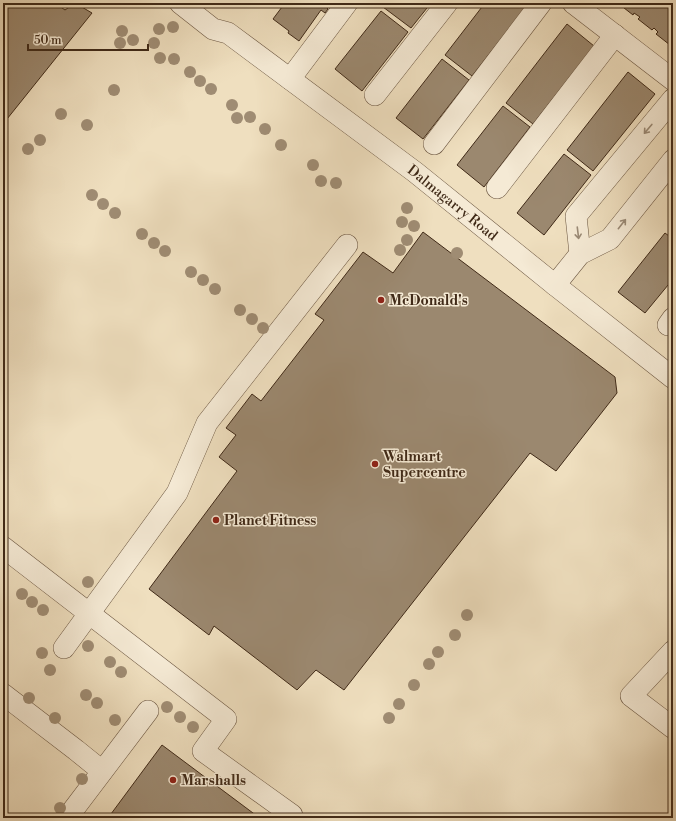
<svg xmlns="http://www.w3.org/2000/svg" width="676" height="821" viewBox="0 0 676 821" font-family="'Libre Bodoni',serif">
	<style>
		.building { fill: #9b886f; stroke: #402a18 }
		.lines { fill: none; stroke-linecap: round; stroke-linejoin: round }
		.minor-casing { stroke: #6c5742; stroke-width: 22 }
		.minor { stroke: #f5ead5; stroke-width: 21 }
		.tree { fill: #9f8c73 }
		.oneway { stroke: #9a8a76 }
		.poi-dot { fill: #8f2418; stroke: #f5ead5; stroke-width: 1.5 }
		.labels { text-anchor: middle; stroke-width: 3; stroke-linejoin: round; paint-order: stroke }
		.street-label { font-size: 14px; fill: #402a18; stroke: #f5ead5 }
		.poi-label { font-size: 14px; font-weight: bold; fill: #402a18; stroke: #f5ead5; text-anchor: start }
	</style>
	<rect width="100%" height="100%" fill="#efdfbf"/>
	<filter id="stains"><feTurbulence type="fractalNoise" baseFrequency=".005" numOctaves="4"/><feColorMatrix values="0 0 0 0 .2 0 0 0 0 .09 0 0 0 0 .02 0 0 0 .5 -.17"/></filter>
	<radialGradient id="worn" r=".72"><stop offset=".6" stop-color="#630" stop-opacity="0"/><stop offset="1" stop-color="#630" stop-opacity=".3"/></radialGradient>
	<path class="building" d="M3,3h52l10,7 10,-7 17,10 -89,111z
		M285,3h43l-3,3 3,3 -3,4 -4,-3 -22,31 -11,-8 1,-2 -16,-12z
		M386,3h45l-20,25 -28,-21z
		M485,3h44l-57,73 -27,-21z
		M620,3h51l2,2v38l-3,2 -14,-11 2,-2 -4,-4 -2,2 -14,-11 2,-2 -6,-4 -1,2 -14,-11z
		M381,11l27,21 -46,59 -27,-22z
		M567,24l27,22 -61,78 -27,-21z
		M442,59l27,21 -46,59 -27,-21z
		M628,72l27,22 -62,77 -26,-21z
		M503,106l27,21 -46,60 -27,-22z
		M564,154l27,21 -47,60 -27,-22z
		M423,232l192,145 2,16 -61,78 -26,-18 -186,237 -28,-20 -19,20 -83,-64 -5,9 -60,-46 88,-118 -18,-14 17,-22 -10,-7 26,-34 9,7 63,-81 -9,-6 48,-62 30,21z
		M665,233l8,6v40l-28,34 -27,-21z
		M162,745l95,71 -1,2h-148z"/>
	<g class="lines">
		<defs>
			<g id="minor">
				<path id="s1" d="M180,3l33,26 15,4 187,139 140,113 118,93"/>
				<path d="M573,3l100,77"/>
				<path d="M290,79l57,-76"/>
				<path d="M375,95l72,-92"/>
				<path d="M434,144l107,-141"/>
				<path d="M497,188l118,-153"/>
				<path d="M580,254l-4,-38 97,-117"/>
				<path d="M555,285l25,-31 30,-15 63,-79"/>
				<path d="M668,325l5,-7"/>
				<path d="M3,547l223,172 -23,32 89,64 -3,3"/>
				<path d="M64,648l113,-155 30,-70 140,-178"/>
				<path d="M673,651l-42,45 42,32"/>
				<path d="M3,694l73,56 26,21"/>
				<path d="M67,818l81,-107"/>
			</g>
		</defs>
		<use href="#minor" class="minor-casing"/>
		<use href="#minor" class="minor"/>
	</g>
	<g class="tree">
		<circle cx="173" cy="27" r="6"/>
		<circle cx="159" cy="29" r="6"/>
		<circle cx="122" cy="31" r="6"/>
		<circle cx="133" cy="40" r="6"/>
		<circle cx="120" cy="43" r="6"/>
		<circle cx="154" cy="43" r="6"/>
		<circle cx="160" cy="58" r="6"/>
		<circle cx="174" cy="59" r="6"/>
		<circle cx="190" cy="72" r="6"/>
		<circle cx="200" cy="81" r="6"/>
		<circle cx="211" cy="89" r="6"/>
		<circle cx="114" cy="90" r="6"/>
		<circle cx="232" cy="105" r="6"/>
		<circle cx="61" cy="114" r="6"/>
		<circle cx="250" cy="117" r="6"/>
		<circle cx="237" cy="118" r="6"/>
		<circle cx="87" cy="125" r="6"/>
		<circle cx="265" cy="129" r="6"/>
		<circle cx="40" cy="140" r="6"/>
		<circle cx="281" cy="145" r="6"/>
		<circle cx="28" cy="149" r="6"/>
		<circle cx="313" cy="165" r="6"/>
		<circle cx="321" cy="181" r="6"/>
		<circle cx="336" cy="183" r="6"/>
		<circle cx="92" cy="195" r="6"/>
		<circle cx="103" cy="204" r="6"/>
		<circle cx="407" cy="208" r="6"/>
		<circle cx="115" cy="213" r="6"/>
		<circle cx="402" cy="222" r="6"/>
		<circle cx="414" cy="226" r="6"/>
		<circle cx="142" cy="234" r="6"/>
		<circle cx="407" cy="240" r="6"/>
		<circle cx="154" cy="243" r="6"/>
		<circle cx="400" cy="250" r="6"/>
		<circle cx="165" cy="251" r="6"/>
		<circle cx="457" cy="253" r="6"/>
		<circle cx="191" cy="272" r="6"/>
		<circle cx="203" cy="280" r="6"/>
		<circle cx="215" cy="289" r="6"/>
		<circle cx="240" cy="310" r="6"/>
		<circle cx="252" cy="319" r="6"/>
		<circle cx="263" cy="328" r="6"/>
		<circle cx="88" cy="582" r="6"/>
		<circle cx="22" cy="594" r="6"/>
		<circle cx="32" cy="602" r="6"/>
		<circle cx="43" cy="610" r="6"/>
		<circle cx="467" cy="615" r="6"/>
		<circle cx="455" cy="635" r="6"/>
		<circle cx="88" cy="646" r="6"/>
		<circle cx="438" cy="652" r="6"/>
		<circle cx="42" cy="653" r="6"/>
		<circle cx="110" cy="662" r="6"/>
		<circle cx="429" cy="664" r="6"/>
		<circle cx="50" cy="670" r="6"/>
		<circle cx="121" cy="672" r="6"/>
		<circle cx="414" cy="685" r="6"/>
		<circle cx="86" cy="695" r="6"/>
		<circle cx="29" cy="698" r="6"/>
		<circle cx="97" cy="703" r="6"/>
		<circle cx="399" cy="704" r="6"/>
		<circle cx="167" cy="707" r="6"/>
		<circle cx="180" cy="717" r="6"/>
		<circle cx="55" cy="718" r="6"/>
		<circle cx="389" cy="718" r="6"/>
		<circle cx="115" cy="720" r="6"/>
		<circle cx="193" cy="727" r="6"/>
		<circle cx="82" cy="779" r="6"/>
		<circle cx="60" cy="808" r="6"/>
	</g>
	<defs><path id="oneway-shaft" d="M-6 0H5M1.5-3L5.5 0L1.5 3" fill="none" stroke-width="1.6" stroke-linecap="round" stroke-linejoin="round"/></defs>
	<g class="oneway">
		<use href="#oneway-shaft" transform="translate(648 129) rotate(130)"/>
		<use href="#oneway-shaft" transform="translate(622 224) rotate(-52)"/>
		<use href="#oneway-shaft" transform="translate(578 233) rotate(83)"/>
	</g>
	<g class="poi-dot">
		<circle cx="381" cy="300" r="4"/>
		<circle cx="375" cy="464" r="4"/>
		<circle cx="216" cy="520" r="4"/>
		<circle cx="173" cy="780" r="4"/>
	</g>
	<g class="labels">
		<g class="street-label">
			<text dy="5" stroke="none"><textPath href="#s1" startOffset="339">Dalmagarry Road</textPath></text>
		</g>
		<g class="poi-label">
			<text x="389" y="305">McDonald's</text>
			<text x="383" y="461">Walmart<tspan x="383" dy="16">Supercentre</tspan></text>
			<text x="224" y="525">Planet Fitness</text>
			<text x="181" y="785">Marshalls</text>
		</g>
	</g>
	<rect width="676" height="821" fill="none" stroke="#efdfbf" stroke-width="16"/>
	<rect x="4" y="4" width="668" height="813" fill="none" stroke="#402a18" stroke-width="2"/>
	<rect x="8" y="8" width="660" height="805" fill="none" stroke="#402a18"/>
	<path d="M28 44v6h120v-6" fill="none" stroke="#402a18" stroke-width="2"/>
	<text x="34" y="44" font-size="12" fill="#402a18" stroke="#f5ead5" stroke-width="3" paint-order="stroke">50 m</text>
	<rect width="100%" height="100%" filter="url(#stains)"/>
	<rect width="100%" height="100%" fill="url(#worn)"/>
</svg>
